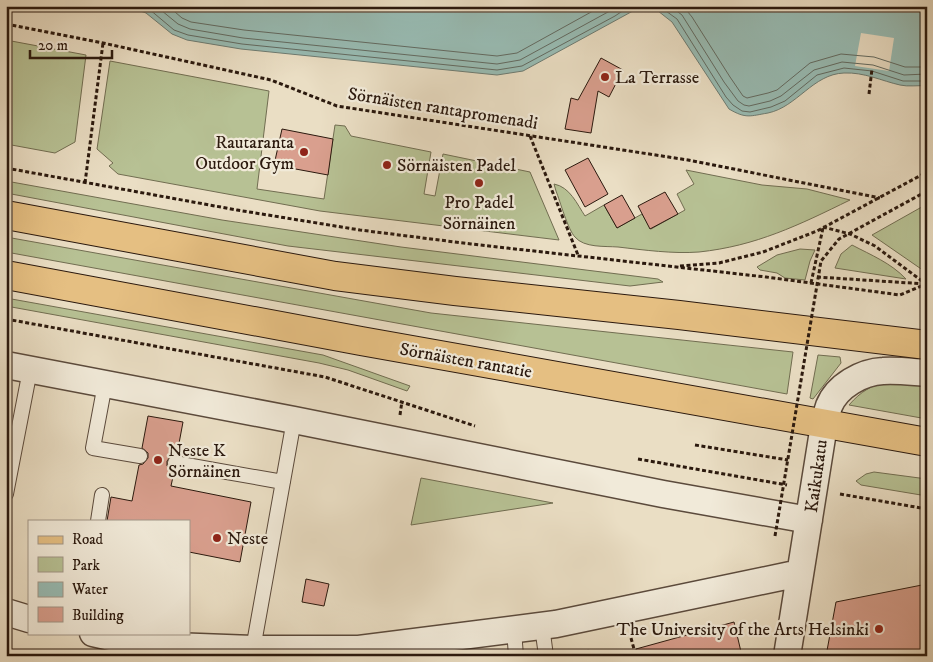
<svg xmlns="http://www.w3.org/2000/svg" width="933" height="662" viewBox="0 0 933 662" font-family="'IM FELL DW Pica',serif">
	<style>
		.green { fill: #b7c194; stroke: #716d51 }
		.water { fill: #98bcb4; stroke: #6c7b72 }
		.pier { fill: #eadec4 }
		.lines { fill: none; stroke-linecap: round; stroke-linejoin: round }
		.shore { stroke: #626a61; stroke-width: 1 }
		.building { fill: #d99f8e; stroke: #2b190e }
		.service-casing { stroke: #5b4a3c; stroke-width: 16 }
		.minor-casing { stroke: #5b4a3c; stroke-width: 29 }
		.primary-casing { stroke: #2b190e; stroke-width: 30 }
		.path { stroke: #2b190e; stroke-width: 3; stroke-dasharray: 4 2.5; stroke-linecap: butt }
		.service { stroke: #f1ead9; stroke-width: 14 }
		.minor { stroke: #f1ead9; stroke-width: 26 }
		.primary { stroke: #e5bf82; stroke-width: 28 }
		.path-bridge { stroke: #2b190e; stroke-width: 3; stroke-dasharray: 4 2.5; stroke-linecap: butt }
		.poi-dot { fill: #8f2418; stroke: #f1ead9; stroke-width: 2 }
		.labels { text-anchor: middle; stroke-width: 4.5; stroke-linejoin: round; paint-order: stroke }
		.poi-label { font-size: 18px; fill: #2b190e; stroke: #f1ead9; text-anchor: start }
		.street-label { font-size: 18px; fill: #2b190e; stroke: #f1ead9 }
	</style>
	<rect width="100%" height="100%" fill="#eadec4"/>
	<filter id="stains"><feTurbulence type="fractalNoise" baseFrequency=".004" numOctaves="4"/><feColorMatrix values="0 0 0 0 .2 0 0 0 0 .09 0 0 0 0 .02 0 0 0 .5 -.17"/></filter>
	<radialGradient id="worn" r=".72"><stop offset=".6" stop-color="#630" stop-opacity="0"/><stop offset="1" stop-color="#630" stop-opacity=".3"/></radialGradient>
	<path class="green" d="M6,40l80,15 -11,87 -20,11 -49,-9z
		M110,61l159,30 -12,98 67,10 11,-74 10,1 6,10 80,16 -7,42 11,2 8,-42 87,18 29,68 -239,-29 -202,-37 -9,-8 4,-3 -16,-14z
		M686,170l76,15 45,4 43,11c-51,25 -94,46 -151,52 -26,2 -55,-2 -81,-5 -13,-1 -34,1 -43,-10 -7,-7 -15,-36 -19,-46l-2,-7c16,3 23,20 31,32l19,-11 13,23 25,-14 9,15 34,-19 -8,-16 17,-10z
		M6,181l216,39 179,27 257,32 5,3 -33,4 -342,-40 -282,-53z
		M927,204v69l-55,-38z
		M6,237l425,76 362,39 -6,42 -781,-142z
		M852,245c19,10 39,18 54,34l-71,-11 6,-14z
		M800,249l15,1 -5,11 -5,19 -20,-2 -8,-5 -17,-3 -3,-3 20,-12z
		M6,298l317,57 87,31 -3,5 -59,-21 -29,-7 -313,-57z
		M818,355l22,2 1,6 -28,36 -3,-1z
		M927,381v38l-78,-14c24,-28 45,-23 78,-24z
		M874,472l53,7v17l-66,-11 -5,-4 10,-7z
		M421,478l132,25 -142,22z"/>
	<path class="water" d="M127,6h515l-119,65 -26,4 -256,-26 -54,-9 -15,-6 -26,-21z
		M643,6h284v80c-9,-1 -19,1 -27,-1 -18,-4 -36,-13 -56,-12 -31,1 -47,34 -76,40 -18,3 -22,6 -39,-4l-57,-87 -14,-11z"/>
	<path class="pier" d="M861,33l33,5 -5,33 -34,-5z"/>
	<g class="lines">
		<path class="shore" d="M143,6l6,3 25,21 14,5 54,9 255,26 25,-4 93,-50 15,-10
			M156,6l22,18 12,5 53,9 254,26 23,-4 99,-54
			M168,6l14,12 9,4 53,8 253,26 20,-3 85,-47
			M659,6l18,13 49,78 7,8 9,6 8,1 21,-5 14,-6 32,-26 27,-7 28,3 31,10h24
			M670,6l12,9 42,67 14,19 6,4 5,1 21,-5 11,-5 33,-26 28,-8 31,3 31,10 23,-1
			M683,6l9,11 38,60 13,19 4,2 21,-5 9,-3 33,-27 31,-9 33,3 31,10h22"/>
	</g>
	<path class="building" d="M601,58l22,12 -14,27 -11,-6 -7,42 -26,-4 6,-31 7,2z
		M282,129l51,10 -5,36 -54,-10z
		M588,158l20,36 -23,13 -20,-37z
		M665,192l13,22 -28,15 -12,-23z
		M622,195l13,23 -18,10 -13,-23z
		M148,416l35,6 -6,32 -5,1 -5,6v5l7,6 -3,14 80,16 -11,60 -51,-10v-31h-82l4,-24 21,4 7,-36 4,-1 5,-6v-5l-6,-5z
		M306,579l23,5 -5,22 -22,-4z
		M927,584v72h-101l10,-54z
		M734,622l8,34h-105l-1,-7z"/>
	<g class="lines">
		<defs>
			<path id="service" d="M105,384l-12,64 47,8
				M175,463l108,19
				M6,494l24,-124
				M98,521l4,-26
				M542,626l4,30
				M514,630l2,26
				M253,649l41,-229"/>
			<path id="minor" d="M6,365l288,55 369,74 146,26
				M6,612l23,7
				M93,633l53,12 107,4h106l197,-25 244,-51
				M787,656l37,-231c1,-6 3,-13 5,-19 8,-20 33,-34 54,-35 14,-1 29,1 44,2"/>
			<path id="primary" d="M6,215l329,61 120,15 224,24 248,30
				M6,275l355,66 566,101"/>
		</defs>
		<use href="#service" class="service-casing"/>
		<use href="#minor" class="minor-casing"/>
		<use href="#primary" class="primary-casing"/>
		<path class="path" d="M6,24l97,19 168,37 66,26 351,54 192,38
			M869,94l3,-25
			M530,136l48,119
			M6,168l231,42 123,20 111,14 295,33 134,18 26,-11
			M85,183l18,-140
			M823,227l27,7 25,12 51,38
			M680,266l39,-3 44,-11 54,-21 110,-59
			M817,277l109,7
			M811,283l12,-55
			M6,319l319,58 150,49
			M400,415l2,-14
			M695,445l93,15
			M638,459l149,26
			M840,494l87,15
			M631,638l3,11
			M587,650l1,6"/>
		<use href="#service" class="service"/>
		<use href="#minor" class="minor"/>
		<use href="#primary" class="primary"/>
		<path class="path-bridge" d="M775,536l46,-275 18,-22 88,-48"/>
	</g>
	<g class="poi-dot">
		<circle cx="605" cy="77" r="5"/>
		<circle cx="304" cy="152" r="5"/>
		<circle cx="387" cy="165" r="5"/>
		<circle cx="479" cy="183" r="5"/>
		<circle cx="158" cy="460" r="5"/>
		<circle cx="217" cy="538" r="5"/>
		<circle cx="879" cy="629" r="5"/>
	</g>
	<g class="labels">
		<g class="poi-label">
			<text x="615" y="83">La Terrasse</text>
			<text x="294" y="148" text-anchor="end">Rautaranta<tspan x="294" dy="21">Outdoor Gym</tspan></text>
			<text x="397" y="171">Sörnäisten Padel</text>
			<text x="479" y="208" text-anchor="middle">Pro Padel<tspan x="479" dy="21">Sörnäinen</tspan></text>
			<text x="168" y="456">Neste K<tspan x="168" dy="21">Sörnäinen</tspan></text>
			<text x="227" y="544">Neste</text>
			<text x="869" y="635" text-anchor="end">The University of the Arts Helsinki</text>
		</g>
		<g class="street-label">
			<text transform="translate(443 108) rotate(9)" y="6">Sörnäisten rantapromenadi</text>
			<text transform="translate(466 360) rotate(10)" y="6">Sörnäisten rantatie</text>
			<text transform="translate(816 476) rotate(-82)" y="6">Kaikukatu</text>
		</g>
	</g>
	<rect width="933" height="662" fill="none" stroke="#eadec4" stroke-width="25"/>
	<rect x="8" y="8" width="918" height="647" fill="none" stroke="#2b190e" stroke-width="2.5"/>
	<rect x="12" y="12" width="908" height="637" fill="none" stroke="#2b190e"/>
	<rect x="28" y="520" width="162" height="115" fill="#f1ead9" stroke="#a29688"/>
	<rect x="38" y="536" width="25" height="8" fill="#e5bf82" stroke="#a29688"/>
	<text x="72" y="544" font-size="15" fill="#2b190e">Road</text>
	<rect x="38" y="557" width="25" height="15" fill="#b7c194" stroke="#a29688"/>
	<text x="72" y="570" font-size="15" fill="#2b190e">Park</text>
	<rect x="38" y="582" width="25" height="15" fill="#98bcb4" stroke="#a29688"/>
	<text x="72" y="594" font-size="15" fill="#2b190e">Water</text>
	<rect x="38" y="607" width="25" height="15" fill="#d99f8e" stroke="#a29688"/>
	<text x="72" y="620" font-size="15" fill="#2b190e">Building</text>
	<path d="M30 50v8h82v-8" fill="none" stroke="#2b190e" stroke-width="2.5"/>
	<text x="38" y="50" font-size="15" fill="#2b190e" stroke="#f1ead9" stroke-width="4" paint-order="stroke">20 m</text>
	<rect width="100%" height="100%" filter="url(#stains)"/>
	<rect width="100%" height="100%" fill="url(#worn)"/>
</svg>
